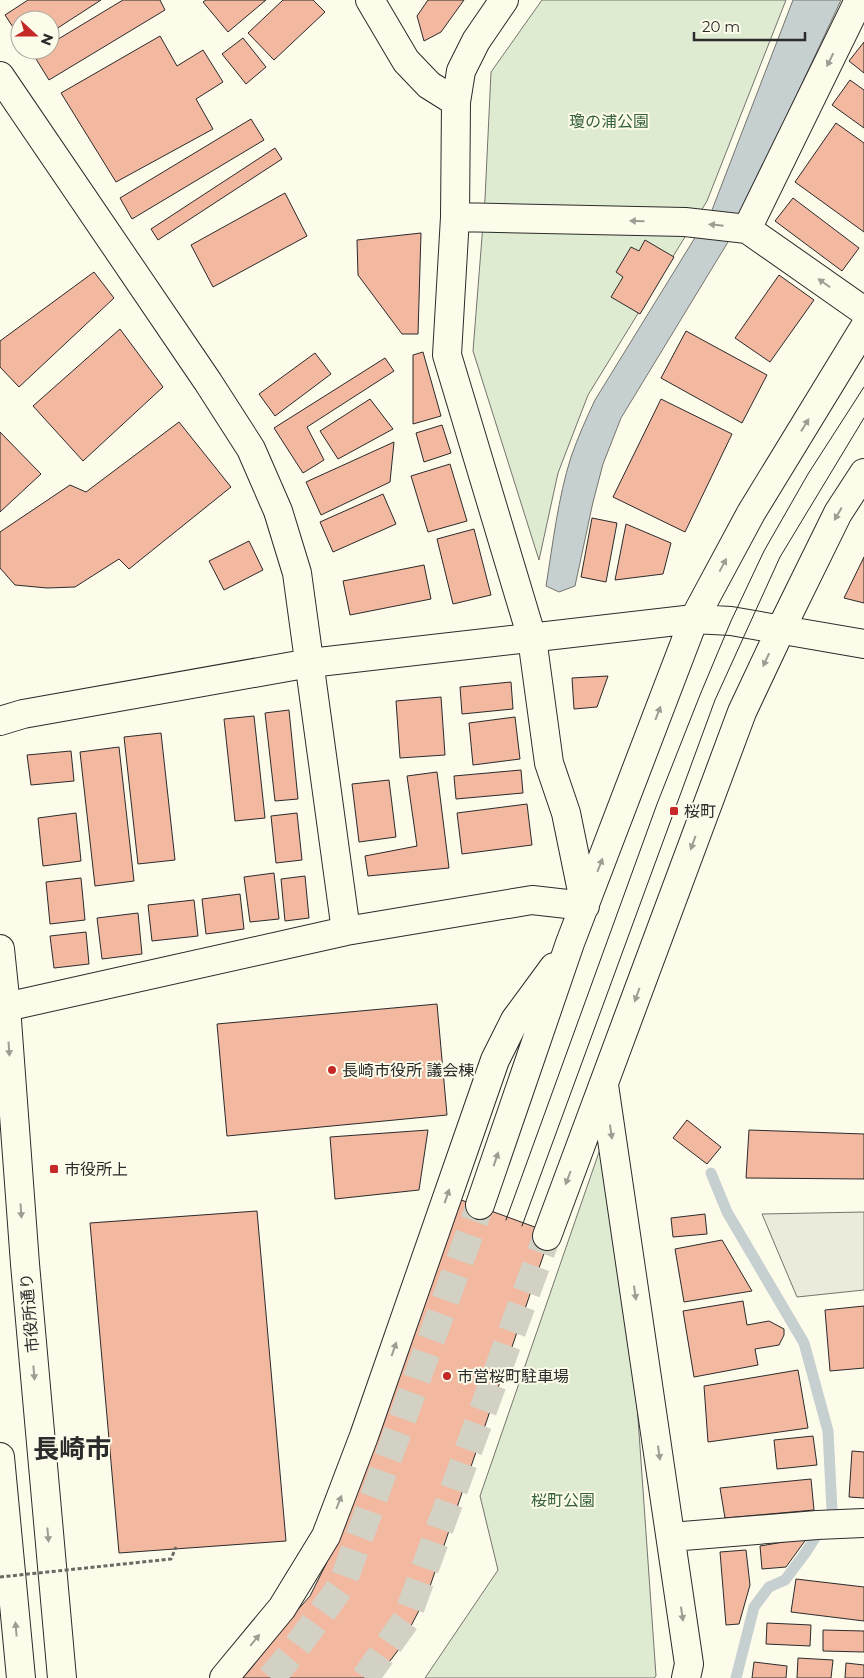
<svg xmlns="http://www.w3.org/2000/svg" width="864" height="1678" viewBox="0 0 864 1678" font-family="Montserrat,'Noto Sans JP',sans-serif">
	<style>
		.green { fill: #deebd1; stroke: #74746e }
		.parking { fill: #eceadb; stroke: #74746e }
		.water { fill: #c7d0d0; stroke: #74746e }
		.lines { fill: none; stroke-linecap: round; stroke-linejoin: round }
		.stream { stroke: #c7d0d0; stroke-width: 11 }
		.building { fill: #f2b8a0; stroke: #2b2b2b }
		.minor-tunnel { stroke: #d3d1c4; stroke-width: 28; stroke-dasharray: 28 14; stroke-linecap: butt }
		.minor-casing { stroke: #2b2b2b; stroke-width: 30 }
		.highway-casing { stroke: #2b2b2b; stroke-width: 30 }
		.minor { stroke: #fdfbea; stroke-width: 28 }
		.highway { stroke: #fdfbea; stroke-width: 28 }
		.tram { stroke: #2b2b2b; stroke-width: 1 }
		.path-bridge { stroke: #6a6964; stroke-width: 3; stroke-dasharray: 4 2.5; stroke-linecap: butt }
		.oneway { fill: #9e9d94 }
		.poi-dot { fill: #c62828; stroke: #fdfbea; stroke-width: 2 }
		.labels { text-anchor: middle; stroke-width: 4; stroke-linejoin: round; paint-order: stroke }
		.park-label { font-size: 16px; fill: #34623c; stroke: #fdfbea }
		.poi-label { font-size: 16px; fill: #2b2b2b; stroke: #fdfbea; text-anchor: start }
		.street-label { font-size: 16px; fill: #2b2b2b; stroke: #fdfbea }
		.town-label { font-size: 26px; font-weight: bold; fill: #2b2b2b; stroke: #fdfbea }
	</style>
	<rect width="100%" height="100%" fill="#fdfbea"/>
	<path class="green" d="M542,0h244l-79,201 -119,194 -30,78 -19,87 -66,-209 12,-152 6,-127z
		M616,1103l40,573 -2,2h-229l73,-108 -18,-74z"/>
	<path class="parking" d="M864,1212v78l-67,7 -35,-83z"/>
	<path class="water" d="M793,0h48l-113,242 -107,176 -18,46 -10,38 -18,84 -16,6 -13,-6c7,-43 12,-88 25,-129 7,-20 15,-38 24,-57l117,-190z"/>
	<g class="lines">
		<path class="stream" d="M711,1173l16,39 77,131 24,88 4,80 -26,41 -21,28 -16,7 -15,20 -18,71"/>
	</g>
	<path class="building" d="M28,0h73l-51,33v-13h-30v18l-15,-23z
		M123,0h37l5,10 -116,70 -16,-26 7,-4h10v-6z
		M206,0h60l-38,32 -25,-30z
		M283,0h30l12,12 -51,48 -26,-27z
		M428,0h36l-23,32 -17,9 -7,-25z
		M160,36l17,30 26,-16 20,32 -27,17 17,30 -97,53 -55,-89z
		M243,38l23,29 -20,17 -24,-30z
		M864,42v31l-15,-12z
		M850,80l14,10v38l-32,-23z
		M251,119l13,21 -132,79 -12,-21z
		M836,123l28,20v89l-69,-50z
		M275,148l7,11 -124,81 -7,-11z
		M285,193l22,43 -94,51 -22,-42z
		M793,198l66,50 -17,23 -67,-50z
		M421,233l-3,101h-16l-44,-59 -1,-35z
		M645,240l29,17 -34,57 -29,-17 12,-20 -7,-5 15,-25 8,4z
		M94,272l20,26 -95,89 -19,-20v-26z
		M779,275l35,25 -44,62 -35,-24z
		M120,329l43,58 -80,74 -50,-55z
		M686,331l81,44 -25,48 -81,-45z
		M423,352l18,64 -28,8v-69z
		M315,353l16,21 -56,42 -16,-22z
		M385,358l9,13 -87,56 17,33 -21,13 -29,-45z
		M370,399l23,30 -55,30 -18,-28z
		M661,399l71,35 -47,98 -72,-35z
		M179,422l52,65 -102,82 -10,-10 -44,28 -28,1 -32,-3 -15,-17v-36l70,-47 16,7z
		M442,425l9,28 -27,9 -8,-29z
		M0,432l41,42 -41,38z
		M394,442l-4,40 -69,33 -15,-33z
		M450,464l17,57 -39,11 -17,-56z
		M383,494l13,30 -63,28 -13,-30z
		M592,518l25,5 -11,59 -25,-5z
		M626,524l45,19 -8,31 -48,6z
		M474,529l17,66 -38,9 -16,-65z
		M249,541l14,29 -39,20 -15,-29z
		M864,557v46l-20,-5z
		M424,565l7,34 -81,16 -7,-34z
		M608,676l-11,31 -23,2 -2,-31z
		M511,682l2,27 -51,5 -2,-27z
		M441,697l4,58 -45,3 -4,-57z
		M289,710l9,89 -23,2 -10,-88z
		M254,716l11,102 -30,3 -11,-102z
		M515,717l5,42 -47,6 -4,-42z
		M161,733l14,127 -37,4 -14,-127z
		M119,747l15,134 -39,5 -15,-134z
		M71,751l3,30 -43,4 -4,-30z
		M521,770l2,23 -67,6 -2,-23z
		M437,772l12,96 -81,8 -3,-20 52,-10 -10,-70z
		M389,780l7,57 -37,5 -7,-58z
		M527,804l5,41 -70,9 -5,-41z
		M76,813l5,48 -38,5 -5,-48z
		M297,813l5,47 -26,3 -5,-47z
		M274,873l5,46 -29,3 -6,-45z
		M305,876l4,42 -24,3 -4,-42z
		M81,878l4,42 -35,4 -4,-42z
		M240,894l4,35 -38,5 -4,-35z
		M194,900l4,36 -46,5 -4,-36z
		M138,913l4,41 -40,5 -5,-41z
		M86,932l3,32 -35,4 -4,-32z
		M437,1004l10,111 -220,21 -10,-112z
		M687,1120l34,27 -14,17 -34,-26z
		M428,1130l-9,60 -84,9 -5,-62z
		M749,1130l115,4v45l-118,-1z
		M453,1197l98,36 -124,362 -28,54 -22,29h-140l73,-82 16,-32z
		M257,1211l29,330 -167,12 -29,-330z
		M705,1214l2,20 -34,3 -2,-19z
		M722,1240l30,51 -68,11 -9,-53z
		M743,1301l4,24 22,-4 15,8v6l-5,10 -24,4 3,16 -64,12 -11,-66z
		M864,1306v62l-34,3 -5,-61z
		M798,1370l10,58 -100,14 -4,-56z
		M813,1436l4,29 -40,4 -3,-29z
		M852,1451l12,1v46l-15,-1z
		M811,1479l3,31 -89,8 -5,-30z
		M807,1538l-21,29 -24,2 -2,-23z
		M746,1550l4,35 -11,39 -13,1 -6,-73z
		M796,1579l68,8v34l-73,-9z
		M767,1623l44,2 -1,21 -44,-2z
		M823,1630l41,1v21l-41,-1z
		M798,1658l35,2 -2,18h-34z
		M754,1662l33,4 -1,12h-34z
		M846,1663l18,2v13h-19z"/>
	<g class="lines">
		<path class="minor-tunnel" d="M271,1678l22,-26 49,-67 138,-380
			M365,1678l41,-58 141,-384"/>
		<defs>
			<path id="minor" d="M370,0l36,61 23,24 27,17
				M0,76l208,306 43,67 27,62 19,62 49,358
				M455,217l230,5 62,7 117,82
				M747,229l112,-229
				M0,721l23,-7 287,-51 384,-44 37,2 133,23
				M6,1007l340,-76 186,-31 53,6 -19,-93 -17,-50 -17,-125 -85,-283 8,-138 1,-115 5,-31 15,-30 28,-41
				M604,1085l85,579 -3,14
				M480,1205l90,-262 124,-324 57,-106 113,-185
				M547,1236l195,-524 39,-83 57,-116 26,-40
				M671,1537l146,-12 47,-2
				M224,1678l58,-70 44,-72 38,-100 131,-376 20,-40 39,-53"/>
			<path id="highway" d="M0,949l6,58 19,257 37,414
				M0,1457l21,221"/>
		</defs>
		<use href="#minor" class="minor-casing"/>
		<use href="#highway" class="highway-casing"/>
		<use href="#minor" class="minor"/>
		<use href="#highway" class="highway"/>
		<path class="tram" d="M506,1220l151,-416 43,-109 31,-74 33,-70 44,-77 56,-87
			M522,1226l193,-526 65,-143 84,-139"/>
		<path class="path-bridge" d="M0,1577l171,-18 5,-12"/>
	</g>
	<defs><path id="oneway-solid" d="M-6-.8H1V-3.2L6.5 0L1 3.2V.8H-6Z" transform="scale(1.25)"/></defs>
	<g class="oneway">
		<use href="#oneway-solid" transform="translate(830 60) rotate(116)"/>
		<use href="#oneway-solid" transform="translate(637 221) rotate(-179)"/>
		<use href="#oneway-solid" transform="translate(716 225) rotate(-174)"/>
		<use href="#oneway-solid" transform="translate(824 283) rotate(-145)"/>
		<use href="#oneway-solid" transform="translate(805 425) rotate(-58)"/>
		<use href="#oneway-solid" transform="translate(838 514) rotate(120)"/>
		<use href="#oneway-solid" transform="translate(723 565) rotate(-62)"/>
		<use href="#oneway-solid" transform="translate(766 660) rotate(115)"/>
		<use href="#oneway-solid" transform="translate(658 713) rotate(-69)"/>
		<use href="#oneway-solid" transform="translate(693 843) rotate(110)"/>
		<use href="#oneway-solid" transform="translate(600 865) rotate(-69)"/>
		<use href="#oneway-solid" transform="translate(637 995) rotate(110)"/>
		<use href="#oneway-solid" transform="translate(9 1049) rotate(86)"/>
		<use href="#oneway-solid" transform="translate(611 1132) rotate(82)"/>
		<use href="#oneway-solid" transform="translate(496 1159) rotate(-71)"/>
		<use href="#oneway-solid" transform="translate(568 1178) rotate(111)"/>
		<use href="#oneway-solid" transform="translate(447 1196) rotate(-71)"/>
		<use href="#oneway-solid" transform="translate(21 1211) rotate(86)"/>
		<use href="#oneway-solid" transform="translate(635 1293) rotate(82)"/>
		<use href="#oneway-solid" transform="translate(394 1349) rotate(-71)"/>
		<use href="#oneway-solid" transform="translate(34 1373) rotate(85)"/>
		<use href="#oneway-solid" transform="translate(659 1453) rotate(82)"/>
		<use href="#oneway-solid" transform="translate(339 1502) rotate(-69)"/>
		<use href="#oneway-solid" transform="translate(48 1535) rotate(85)"/>
		<use href="#oneway-solid" transform="translate(682 1614) rotate(82)"/>
		<use href="#oneway-solid" transform="translate(16 1629) rotate(-95)"/>
		<use href="#oneway-solid" transform="translate(255 1640) rotate(-51)"/>
	</g>
	<g class="poi-dot">
		<rect x="669" y="806" width="10" height="10" rx="2.5"/>
		<circle cx="332" cy="1070" r="5"/>
		<rect x="49" y="1164" width="10" height="10" rx="2.5"/>
		<circle cx="447" cy="1376" r="5"/>
	</g>
	<g class="labels">
		<g class="park-label">
			<text x="609" y="127">瓊の浦公園</text>
			<text x="563" y="1506">桜町公園</text>
		</g>
		<g class="poi-label">
			<text x="684" y="817">桜町</text>
			<text x="342" y="1076">長崎市役所 議会棟</text>
			<text x="64" y="1175">市役所上</text>
			<text x="457" y="1382">市営桜町駐車場</text>
		</g>
		<g class="street-label">
			<text transform="translate(29 1313) rotate(-95)" y="6">市役所通り</text>
		</g>
		<g class="town-label">
			<text x="72" y="1458">長崎市</text>
		</g>
	</g>
	<g transform="translate(35 35) rotate(111)"><circle r="24" fill="#fdfbea" stroke="#a9a89e"/>
	<path d="M0-4L9 19L0 12L-9 19Z" fill="#c62828"/>
	<text y="-8" font-size="14" font-weight="bold" text-anchor="middle" fill="#2b2b2b">N</text>
	</g>
	<path d="M694 32v8h111v-8" fill="none" stroke="#2b2b2b" stroke-width="2.5"/>
	<text x="702" y="32" font-size="15" fill="#2b2b2b" stroke="#fdfbea" stroke-width="4" paint-order="stroke">20 m</text>
</svg>
